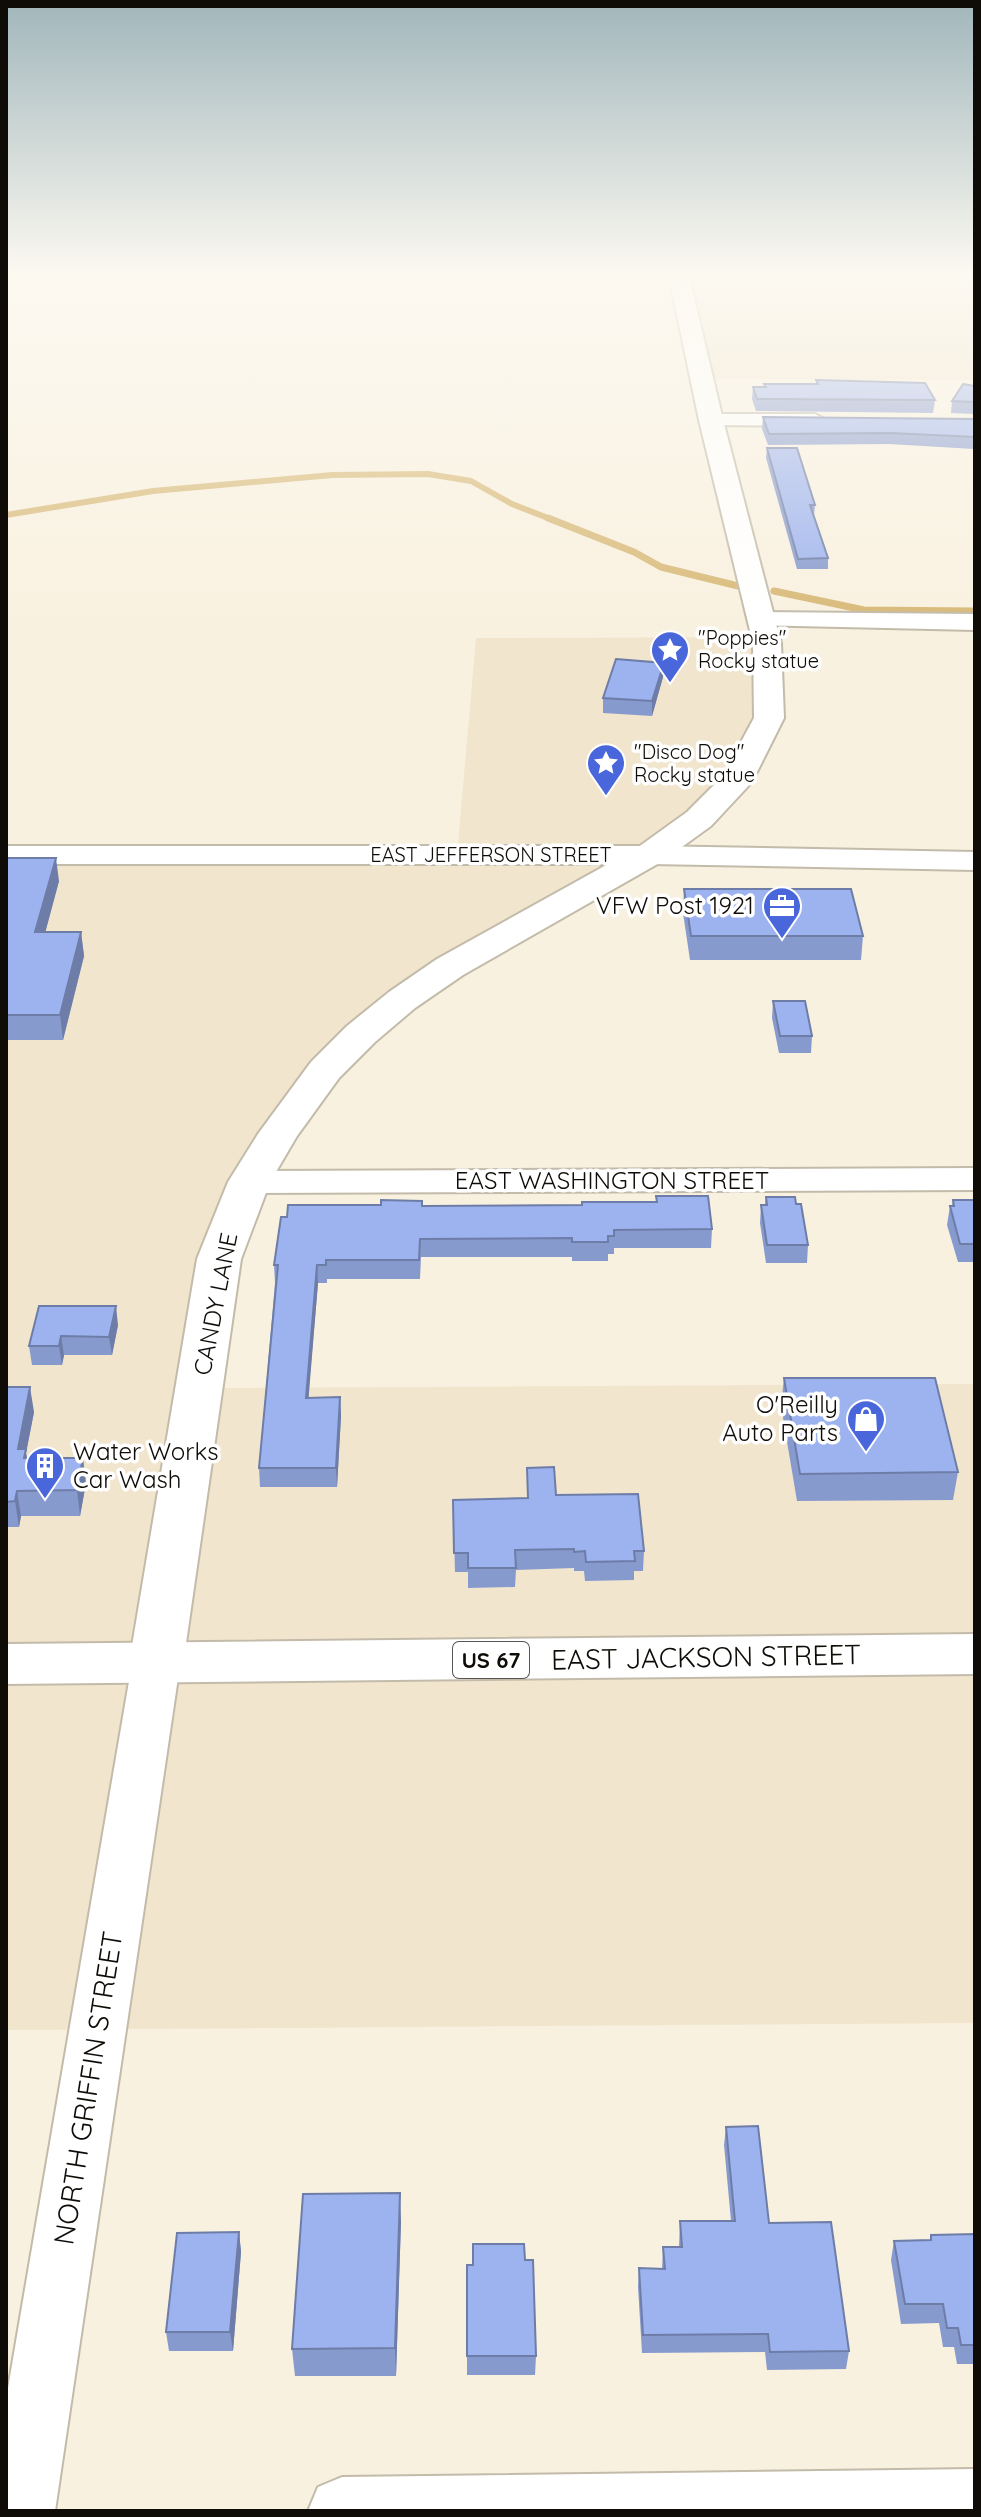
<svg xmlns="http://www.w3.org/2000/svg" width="981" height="2517" viewBox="0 0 981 2517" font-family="Quicksand,sans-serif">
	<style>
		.built { fill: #f1e5cd }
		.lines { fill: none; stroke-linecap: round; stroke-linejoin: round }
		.stream-far1 { stroke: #d8b978; stroke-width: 6 }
		.stream { stroke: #d8b978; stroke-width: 7 }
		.minor-casing { stroke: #c3bbaa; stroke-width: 4 }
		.major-casing { stroke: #c3bbaa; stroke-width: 4 }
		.highway-casing { stroke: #c3bbaa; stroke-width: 4 }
		.minor { fill: #fff; fill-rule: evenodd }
		.major { fill: #fff; fill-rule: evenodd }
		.highway { fill: #fff; fill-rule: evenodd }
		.wall { fill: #879ace }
		.shaded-wall { fill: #6e7da7 }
		.building { fill: #9db3ef; stroke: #6e7da7; stroke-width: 2 }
		.labels { text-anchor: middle; stroke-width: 7; stroke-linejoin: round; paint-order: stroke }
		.far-poi-label { font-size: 20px; fill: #0f0c07; stroke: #fff; text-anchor: start }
		.far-street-label { font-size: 20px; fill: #0f0c07; stroke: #fff }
		.shield { fill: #fff; stroke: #575551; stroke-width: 2 }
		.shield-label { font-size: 22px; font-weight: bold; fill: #0f0c07 }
		.poi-label { font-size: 24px; fill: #0f0c07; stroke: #fff; text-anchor: end }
		.street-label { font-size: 24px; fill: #0f0c07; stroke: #fff }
		.near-street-label { font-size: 28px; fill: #0f0c07; stroke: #fff }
	</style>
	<rect width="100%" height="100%" fill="#f9f1e0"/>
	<path class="built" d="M678,272h297v108l-273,-1z
		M765,637l6,55 -52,108 -317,200 -153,182 -49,206 775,-4v639l-969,7v-1175h451l19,-217z"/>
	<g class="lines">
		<path class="stream-far1" d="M6,515l147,-24 179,-16 96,-1 43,7 41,23 41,16"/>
		<path class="stream" d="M548,518l86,34 27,15 77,19
			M774,591l90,19 111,1"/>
		<defs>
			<path id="minor" d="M711,414h104l11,6 -11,6 -112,-1 -3,-5z
				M762,612l213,2v16l-222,-5 -4,-5 4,-5z
				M6,846h643l326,6v18l-326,-6h-643z
				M975,1168v22l-726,3 -14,-3 -5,-8 5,-8 14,-3z
				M156,1646l17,5 7,13 -125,847h-49v-111l126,-736 7,-13z
				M975,2469v42h-667l10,-24 24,-10z"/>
			<path id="major" d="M668,272h20l35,148 58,223 3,75 -32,64 -41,44 -50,36 -198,113 -48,33 -40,34 -36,36 -42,58 -27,46 -29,77 -58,405 -8,14 -19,6 -19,-6 -8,-14 68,-405 31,-77 30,-48 53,-72 36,-36 42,-34 48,-33 200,-111 50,-36 35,-35 32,-59 -1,-75 -54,-223z"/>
			<path id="highway" d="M975,1634v40l-969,10v-40z"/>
		</defs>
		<use href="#minor" class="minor-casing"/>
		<use href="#major" class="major-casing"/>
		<use href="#highway" class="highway-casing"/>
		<use href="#minor" class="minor"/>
		<use href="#major" class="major"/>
		<use href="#highway" class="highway"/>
	</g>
	<path class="wall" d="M816,380l119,20 -2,13 -177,-2 -4,-12 1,-12h11v-3h52z
		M975,386v28l-24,-1 1,-12z
		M763,417l212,2v31l-1,-1 -85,-5 -121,1 -6,-16z
		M767,448l48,57 -1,10h-1l15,43v11h-31l-31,-111z
		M663,677l-11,39 -49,-3v-15z
		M6,858l53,23 -14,51h36l3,24 -21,84h-57z
		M684,889l179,47 -2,24h-171l-7,-47z
		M773,1001l39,35 -1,17h-32l-7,-35z
		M656,1196l56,33 -1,19h-97v6h-6v7h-36v-4h-151l-1,22h-93v4h-9l-10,115 32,-1 1,19 -4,71h-77l-1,-19 16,-185 -1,-18 148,-59 160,-1 74,-3z
		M766,1197l30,7 12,41 -1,18h-41l-6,-40 1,-18h4z
		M953,1200h22v62h-17l-11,-37 3,-19h2z
		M39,1306l79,19 -6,30h-48l-2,10h-30l-3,-19z
		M784,1378l174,94 -5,28 -156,1 -16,-95z
		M6,1387l28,25 -8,41 1,5 59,25 -6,33h-59l-2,11h-13z
		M527,1468l29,27 88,56 -1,20h-9v9l-49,1 -1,-10h-10v-3l-58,2 -1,17 -47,1v-16h-13l-2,-72 74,-1z
		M726,2127l43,96 80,128 -3,18 -79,1 -2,-18 -123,1 -4,-66 1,-19 23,1 1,-22h16l1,-26h51l-7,-76z
		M401,2221l-5,155h-101l-3,-27z
		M239,2232l2,20 -8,99h-64l-3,-19z
		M975,2234v130h-18l-3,-17h-11l-4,-24 -38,1 -10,-64 3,-19 36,-1 1,-5z
		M525,2260l11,96 -1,19h-68v-110z"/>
	<path class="shaded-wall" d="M664,663l-1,14 -11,39v-15z
		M56,858l3,23 -20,75 -4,-24z
		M81,932l3,24 -21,84 -3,-25z
		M317,1265l1,18 -11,134 -1,-19z
		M116,1306l2,19 -6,30 -3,-18z
		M61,1336l3,19 -2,10 -3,-19z
		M30,1387l4,25 -8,41 4,21 -12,-25z
		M340,1397l1,19 -4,71 -1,-19z
		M83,1458l3,25 -6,33 -3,-26z
		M17,1491l4,25 -2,11 -4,-26z
		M400,2193l1,28 -5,155 -1,-28z
		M239,2232l2,20 -8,99 -3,-19z"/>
	<path class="building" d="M816,380l109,3 10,17 -178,-1 -4,-12h13l-2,-3h54z
		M963,384l12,2v16l-23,-1z
		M763,417l212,2v18l-84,-4 -122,1z
		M767,448h30l18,57h-5l18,53 -30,1z
		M616,659l48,4 -12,38 -49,-3z
		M6,858h50l-21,74h46l-21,83h-54z
		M684,889h167l12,47h-172z
		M773,1001h32l7,35h-32z
		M656,1196h52l4,33 -98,1v6h-6v6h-36v-4l-152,1 -1,21h-93v5h-9l-11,133 34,-1 -4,71h-77l19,-203h-4l7,-48h6l1,-12h93v-5l41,1v5l160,-1v-3h75z
		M766,1197h29l1,7h5l7,41h-41l-6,-40h6z
		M953,1200h22v44h-15l-10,-38h4z
		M39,1306h77l-7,31 -48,-1 -2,10h-30z
		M784,1378h151l23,94 -158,2z
		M6,1387h24l-12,62h8l-2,9h59l-6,32 -60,1 -2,10 -9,1z
		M554,1467l2,28 82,-1 6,57h-10l1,10 -49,1 -1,-11 -11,1v-3l-59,1 1,18h-48v-15h-14l-1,-53 75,-2 -1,-30z
		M758,2126l11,97 62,-1 18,129 -79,1 -2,-18 -125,1 -4,-67 26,1 -2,-22h19l-2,-26h55l-9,-94z
		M400,2193l-5,155 -103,1 11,-155z
		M239,2232l-9,100h-64l11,-99z
		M975,2234v111h-14l-3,-17h-11l-4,-24h-38l-11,-63 37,-1v-5z
		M473,2244h51l1,16h8l3,96h-69v-91h6z"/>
	<linearGradient id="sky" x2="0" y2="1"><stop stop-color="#a1b6bb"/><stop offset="0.44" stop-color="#fcf9f1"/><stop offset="1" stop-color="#fcf9f1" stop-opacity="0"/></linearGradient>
	<rect width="981" height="624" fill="url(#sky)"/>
	<defs>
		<symbol id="sight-pin" viewBox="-11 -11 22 30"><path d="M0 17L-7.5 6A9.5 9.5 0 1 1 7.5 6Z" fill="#4967db" stroke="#fff"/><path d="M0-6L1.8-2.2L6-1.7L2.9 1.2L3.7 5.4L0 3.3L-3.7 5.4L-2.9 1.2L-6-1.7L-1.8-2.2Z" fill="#fff"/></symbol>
		<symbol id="office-pin" viewBox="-11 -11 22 30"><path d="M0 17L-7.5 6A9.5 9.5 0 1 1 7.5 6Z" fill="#4967db" stroke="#fff"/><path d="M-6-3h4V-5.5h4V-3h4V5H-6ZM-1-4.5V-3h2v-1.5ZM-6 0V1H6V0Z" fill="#fff"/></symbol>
		<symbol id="shop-pin" viewBox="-11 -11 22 30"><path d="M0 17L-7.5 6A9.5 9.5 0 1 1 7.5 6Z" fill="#4967db" stroke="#fff"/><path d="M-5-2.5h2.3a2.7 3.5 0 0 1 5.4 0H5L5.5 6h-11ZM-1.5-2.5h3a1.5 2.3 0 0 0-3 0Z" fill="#fff"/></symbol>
		<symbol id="building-pin" viewBox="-11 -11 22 30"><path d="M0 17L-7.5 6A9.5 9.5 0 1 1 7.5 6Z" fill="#4967db" stroke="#fff"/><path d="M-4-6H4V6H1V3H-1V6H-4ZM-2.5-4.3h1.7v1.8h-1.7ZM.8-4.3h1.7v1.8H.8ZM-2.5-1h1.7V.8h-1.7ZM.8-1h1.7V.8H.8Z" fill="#fff"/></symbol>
	</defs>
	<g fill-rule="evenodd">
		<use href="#sight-pin" x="648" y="628" width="44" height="60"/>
		<use href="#sight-pin" x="584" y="741" width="44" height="60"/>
		<use href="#office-pin" x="760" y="884" width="44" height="60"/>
		<use href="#shop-pin" x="844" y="1397" width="44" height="60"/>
		<use href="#building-pin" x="23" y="1444" width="44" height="60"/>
	</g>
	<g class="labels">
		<g class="far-poi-label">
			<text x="698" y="645">"Poppies"<tspan x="698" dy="23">Rocky statue</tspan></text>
			<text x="634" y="759">"Disco Dog"<tspan x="634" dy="23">Rocky statue</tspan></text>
		</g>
		<g class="far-street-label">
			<text x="491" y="862">EAST JEFFERSON STREET</text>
		</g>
		<rect class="shield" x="453" y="1642" width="76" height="36" rx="6"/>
		<g class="shield-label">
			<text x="491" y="1668">US 67</text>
		</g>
		<g class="poi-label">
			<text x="754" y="914">VFW Post 1921</text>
			<text x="838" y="1413">O'Reilly<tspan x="838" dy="28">Auto Parts</tspan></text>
			<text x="73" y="1460" text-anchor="start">Water Works<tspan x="73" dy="28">Car Wash</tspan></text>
		</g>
		<g class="street-label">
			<text x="612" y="1189">EAST WASHINGTON STREET</text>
			<text transform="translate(216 1304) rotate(-79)" y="8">CANDY LANE</text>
		</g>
		<g class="near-street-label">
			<text transform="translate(706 1657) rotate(-1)" y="10">EAST JACKSON STREET</text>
			<text transform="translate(88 2088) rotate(-81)" y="10">NORTH GRIFFIN STREET</text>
		</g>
	</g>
	<rect width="981" height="2517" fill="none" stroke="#0f0c07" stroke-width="16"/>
</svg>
